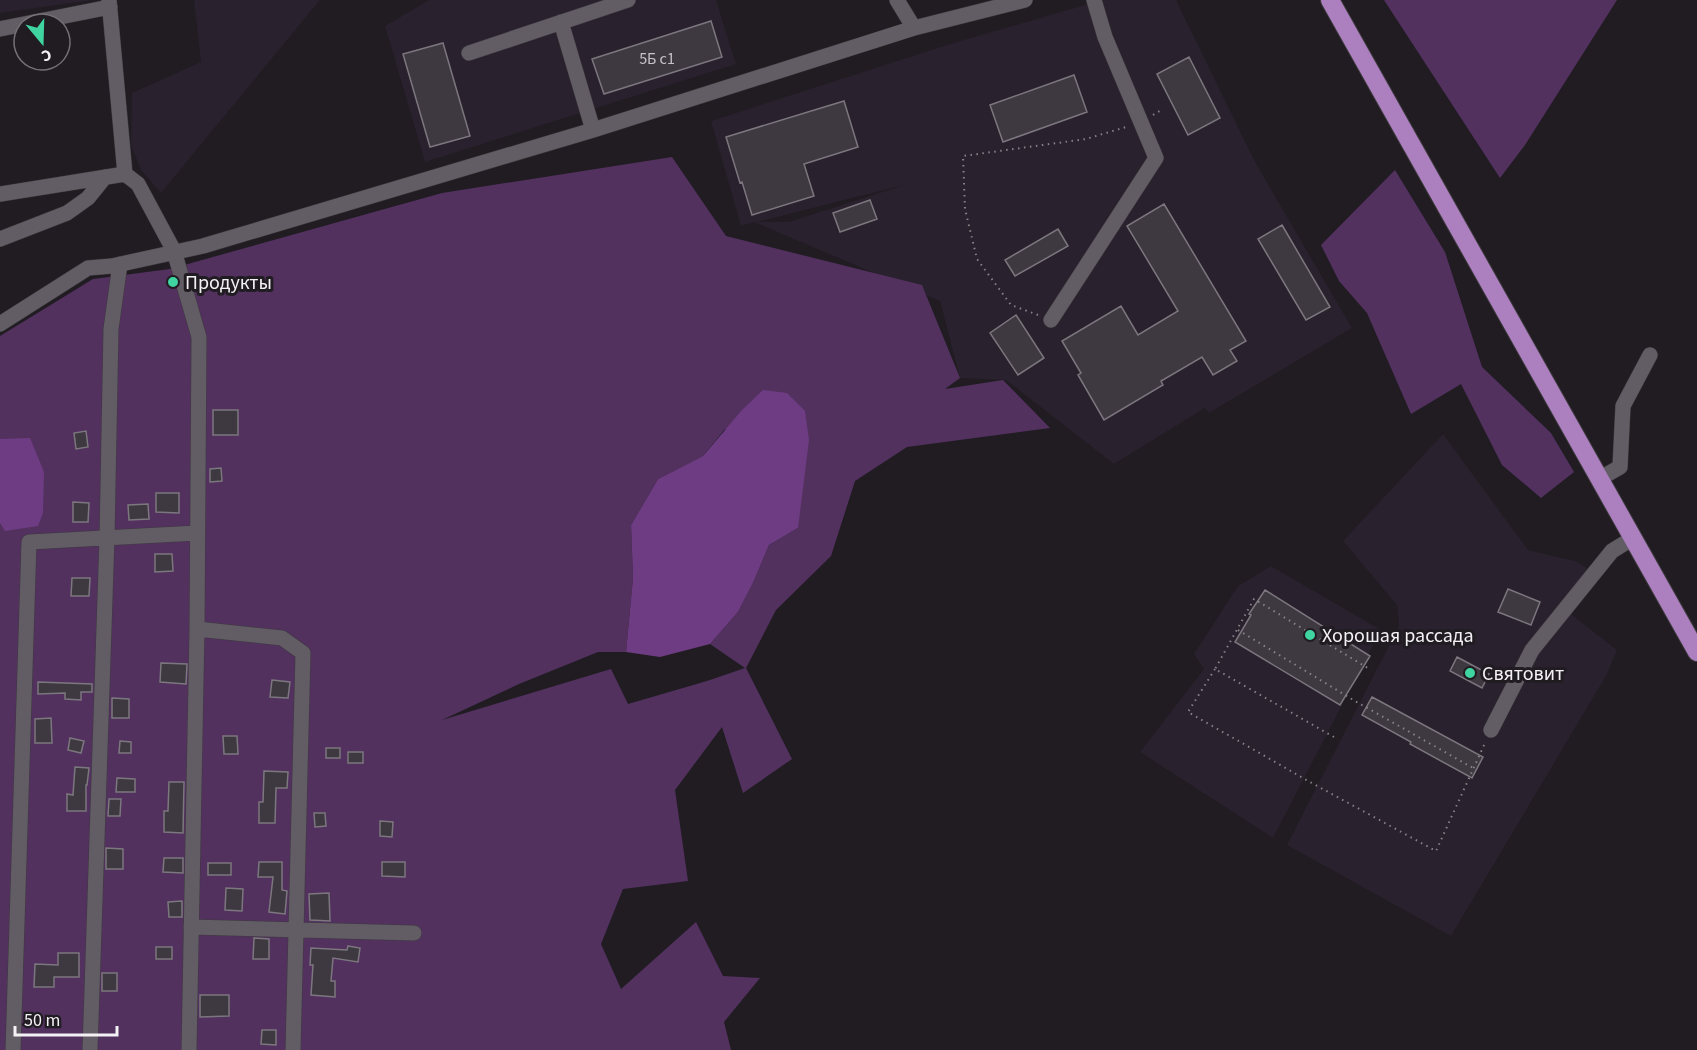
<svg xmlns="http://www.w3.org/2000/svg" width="1697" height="1050" viewBox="0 0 1697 1050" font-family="'Source Sans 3',sans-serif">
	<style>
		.built { fill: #29212d; fill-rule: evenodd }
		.green { fill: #52315f; fill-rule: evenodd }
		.water { fill: #6e3c82 }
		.building { fill: #3e3940; stroke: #7c777e; stroke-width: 1.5 }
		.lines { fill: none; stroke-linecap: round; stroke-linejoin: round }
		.minor-casing { stroke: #3d3a3e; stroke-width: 16 }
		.major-casing { stroke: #3d3a3e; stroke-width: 20 }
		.path { stroke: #878388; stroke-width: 2; stroke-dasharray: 1.5 4.5; stroke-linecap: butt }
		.minor { stroke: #625d64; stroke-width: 15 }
		.major { stroke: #ac7fbf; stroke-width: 18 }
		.poi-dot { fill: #40d4a1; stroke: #201c22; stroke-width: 2 }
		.labels { text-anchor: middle; stroke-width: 6; stroke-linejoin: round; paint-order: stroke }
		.number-label { font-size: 16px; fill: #c6c3c8 }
		.poi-label { font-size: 20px; fill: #f4f1f5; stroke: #201c22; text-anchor: start }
	</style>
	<rect width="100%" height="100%" fill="#201c22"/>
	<path class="built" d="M0,0h93l-93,13z
		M194,0h126l-159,193 -20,-23 -10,-25 1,-52 69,-31z
		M429,0h287l20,64 -311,98 -40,-136z
		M1102,0h74l79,162 97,166 -143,85 -4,-5 -91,56 -108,-84 -46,-2 -20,-77 -186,-79 -13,4 -30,-105 239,-77zM904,185l-115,37h-32z
		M1443,434l85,116 47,11 12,7 -3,26 -13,20 46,36 -11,26 -155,260 -164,-91 112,-219 -2,-21 -54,-64z
		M1271,566l110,64 -108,208 -133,-86 64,-83 -10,-15 44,-68z"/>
	<path class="green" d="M1384,0h233l-92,145 -25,33z
		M672,157l54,79 196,49 38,93 -15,11 58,-9 47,48 -143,19 -52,34 -24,75 -55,54 -30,58 46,91 -49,34 -21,-66 -47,63 13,91 -65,8 -22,55 20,45 75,-67 27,54 37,2 -36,44 7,28h-731v-714l93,-57 77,-10 272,-76zM725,429l73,99 -29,17 -16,38 -15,29 -28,32 35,24 -38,13 -79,23 -17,-35 -169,51 77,-36 79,-32h28l7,-74 -2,-53 27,-46 45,-23z
		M1395,170l50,82 37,115 69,66 23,39 -33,26 -39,-33 -41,-81 -50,30 -44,-101 -28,-32 -18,-36z"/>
	<path class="water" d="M763,390l24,3 18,18 4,29 -11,88 -29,17 -16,38 -15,29 -28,32 -50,13 -34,-5 7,-74 -2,-53 27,-46 45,-23 39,-46z
		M30,438l14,34 -1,41 -5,13 -33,5 -5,-8v-84z"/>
	<path class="building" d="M711,21l11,36 -118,37 -12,-35z
		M443,43l27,93 -40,11 -27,-93z
		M1189,57l31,61 -32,17 -31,-61z
		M1074,75l13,37 -84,30 -13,-37z
		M844,101l14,46 -54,17 10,32 -62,19 -10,-33 -2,1 -14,-46z
		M870,200l7,19 -37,13 -7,-19z
		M1164,204l82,137 -16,9 7,11 -24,14 -11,-18 -41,24 2,4 -59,35 -26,-45 3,-2 -19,-32 59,-35 17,29 40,-24 -51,-85z
		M1282,225l48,82 -24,13 -48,-81z
		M1058,229l10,17 -53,30 -10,-16z
		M1016,315l28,43 -26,17 -28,-42z
		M213,410h25v25h-25z
		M86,431l2,16 -12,2 -2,-16z
		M221,468l1,13 -12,1v-13z
		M156,493h23v20l-23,-1z
		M73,502l16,1 -1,19h-15z
		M148,504l1,15 -20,1 -1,-15z
		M155,554h17l1,17 -18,1z
		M72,578h18l-1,18h-18z
		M1508,589l32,13 -9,23 -33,-13z
		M1265,590l105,66 -30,49 -105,-63 16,-27 -2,-1z
		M1457,657l32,17 -7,14 -32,-17z
		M161,663l26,1 -1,20 -26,-2z
		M272,680l18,2 -2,16 -18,-1z
		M38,682l54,2v8h-11v8l-16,-1v-6l-27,1z
		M1372,697l111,60 -11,21 -62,-34 1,-2 -49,-27z
		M112,698l17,1v19h-17z
		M51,718l1,25h-17v-24z
		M223,736h14l1,18h-14z
		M70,738l14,3 -3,12 -13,-3z
		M120,741l11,1v11h-12z
		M326,748h14v10h-14z
		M348,752h15v11h-15z
		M75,767l14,1 -2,17h-1v26h-19v-17l6,1z
		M264,771l24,1 -1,16h-11l-1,35h-16v-21h4z
		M117,778l18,1v13h-19z
		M169,782h15l-1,51 -19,-1v-21h4z
		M109,799h12l-1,17h-12z
		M314,813h11l1,13 -11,1z
		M380,821l13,1 -1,15 -12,-1z
		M106,848l17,1v20h-17z
		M164,858h19v15l-20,-1z
		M259,862h23v28l5,1 -2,23 -16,-2 4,-35h-15z
		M382,862h23v15l-23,-1z
		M208,863h23v12h-23z
		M226,888l17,1 -1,22 -17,-1z
		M329,893l1,28 -20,-1 -1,-26z
		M182,901v16h-13l-1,-15z
		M254,938l15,1v20h-16z
		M348,946l12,2 -2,14 -25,-4 -2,23h4v16l-24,-2 2,-30h-3l1,-17 36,2z
		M156,947h16v12h-16z
		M58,953h21v24h-25v10h-20l1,-23 23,1z
		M102,973h15v18h-15z
		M200,995h29v21l-29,1z
		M262,1030h14v15l-15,-1z"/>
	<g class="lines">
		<defs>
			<path id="minor" d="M109,0l16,174 13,10 36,67 25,86 -2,292 -8,421
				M897,0l17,28
				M561,22l32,108
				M0,29l110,-22
				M469,53l159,-53
				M0,194l125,-20
				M0,239l67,-26 21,-15 17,-21
				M1051,320l105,-162 -51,-121 -11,-37
				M0,324l88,-56 24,-2 91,-20 390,-116 321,-102 111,-28
				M1599,479l21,-12 3,-61 27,-51
				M197,629l85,9 21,15 -10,397
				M1491,730l41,-80 80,-99 21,-13
				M191,927l223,6
				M13,1050l16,-508 168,-9
				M90,1050l17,-512 4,-209 9,-65"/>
			<path id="major" d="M1330,0l367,652"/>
		</defs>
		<use href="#minor" class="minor-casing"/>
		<use href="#major" class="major-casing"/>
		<path class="path" d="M1153,115l10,-6
			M1038,315l-27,-10 -34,-46 -12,-50 -2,-53 123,-17 40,-12
			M1238,630l117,71 118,67
			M1215,669l-27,43 122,70 126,69 49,-108
			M1334,737l-119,-68 39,-70 117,71"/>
		<use href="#minor" class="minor"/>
		<use href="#major" class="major"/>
	</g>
	<g class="poi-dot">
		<circle cx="173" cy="282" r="6"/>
		<circle cx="1310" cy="635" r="6"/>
		<circle cx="1470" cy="673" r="6"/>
	</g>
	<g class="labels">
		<g class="number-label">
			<text x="657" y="64">5Б с1</text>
		</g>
		<g class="poi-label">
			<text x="185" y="289">Продукты</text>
			<text x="1322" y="642">Хорошая рассада</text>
			<text x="1482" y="680">Святовит</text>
		</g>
	</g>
	<g transform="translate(42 42) rotate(161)"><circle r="28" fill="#201c22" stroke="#757176" stroke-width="1.5"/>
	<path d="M0-4.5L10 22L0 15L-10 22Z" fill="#40d4a1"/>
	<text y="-9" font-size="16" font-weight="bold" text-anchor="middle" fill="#f4f1f5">С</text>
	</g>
	<path d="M15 1026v9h102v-9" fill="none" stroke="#f4f1f5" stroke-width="3"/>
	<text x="24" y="1026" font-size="18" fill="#f4f1f5" stroke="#201c22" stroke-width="4.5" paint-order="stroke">50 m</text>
</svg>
